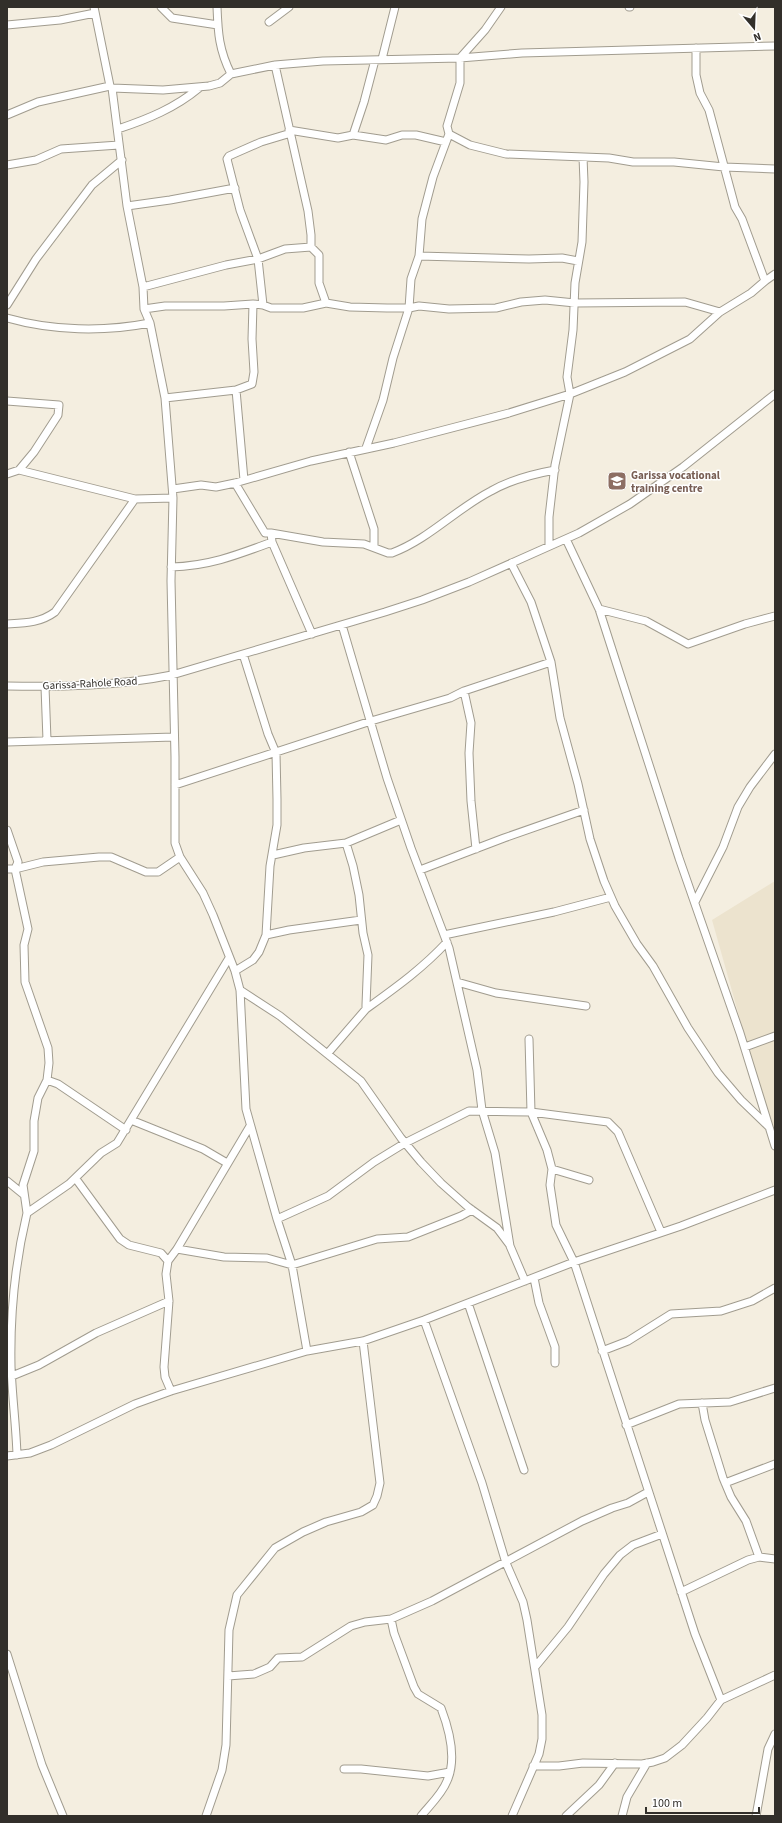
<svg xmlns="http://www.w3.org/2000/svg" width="782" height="1823" viewBox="0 0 782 1823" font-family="'Source Sans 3',sans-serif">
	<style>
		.built { fill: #ece3ce }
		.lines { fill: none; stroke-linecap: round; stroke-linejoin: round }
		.minor-casing { stroke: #a19c8f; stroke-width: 9 }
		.minor { stroke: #fff; stroke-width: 7 }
		.labels { text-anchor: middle; stroke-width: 3; stroke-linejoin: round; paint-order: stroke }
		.education-label { font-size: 11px; font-weight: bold; fill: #785e54; stroke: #fff; text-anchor: start }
		.street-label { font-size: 11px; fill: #322f2a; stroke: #fff }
	</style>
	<rect width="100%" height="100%" fill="#f4eee0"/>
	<path class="built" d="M775,881v253l-23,-72 -40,-142z"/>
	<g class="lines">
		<defs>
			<path id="minor" d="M94,7l16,79 2,2 15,118 16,81 1,22 6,14 15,75 8,100 -2,83 4,176v86l5,14 23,36 10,22 22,56 5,19 6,119 31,110 15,46 15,86
				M161,7l11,11 46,7
				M217,7c1,26 2,43 14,67
				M629,7h1
				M269,22l20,-15
				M7,25l53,-5 35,-7
				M696,48v27l4,18 9,17 26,97 7,12 23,62
				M382,59l13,-52
				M275,65l33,146 3,24v12l8,8v28l7,20
				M112,88l51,2 46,-4 11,-3 11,-9 44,-9 48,-4 137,-3 62,-5 253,-7
				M7,115l31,-13 72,-16
				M118,129c30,-10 57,-21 81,-41
				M289,130l49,8 15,-3 33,5 16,-5h14l30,7
				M449,134l21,11 36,9 103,4 24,4h41l50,5 51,2
				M353,135l11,-33 11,-42
				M7,165l29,-5 25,-11 58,-4
				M127,206l43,-6 65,-12
				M419,256l110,3 33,-1 16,3
				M143,287l83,-22 32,-6 27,-10 26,-2
				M7,305l29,-46 56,-74 30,-25
				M263,305l-5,-46 -18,-49 -13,-51 2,-3 32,-14 30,-9
				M144,309l21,-3h59l29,-2 10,1 8,3h32l23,-5 24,4 37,1h22l10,-2 30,3 47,-1 25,-6 24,-2 30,3 110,-1 35,10
				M7,318c46,13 97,14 143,5
				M236,390l8,90
				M165,398l71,-8 16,-6 2,-12 -2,-33 1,-35
				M7,401l52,4 -1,10 -24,37 -15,18
				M366,448l17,-48 10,-42 16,-50 2,-29 8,-23 3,-37 11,-42 16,-43 -2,-8 13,-43v-25l25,-28 16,-23
				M349,452l25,77v17
				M7,474l12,-4 116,29 38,-1
				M235,483l30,50h6l1,9 40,92
				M173,489l28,-4 15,2 19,-4 76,-22 83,-18 115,-30 61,-19 55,-22 65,-33 30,-27 31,-19 14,-12 10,-7
				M271,533l52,9 41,2 24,9h4c37,-14 64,-44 99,-62 19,-11 42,-17 64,-21
				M566,539l33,70 80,249 61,175 35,113
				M549,546v-29l6,-52 15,-71 -3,-17 6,-47 2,-47 7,-41 2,-60 -1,-25
				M511,563l20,39 20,60 9,56 18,66 12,55 14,42 11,25 22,38 16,22 35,62 30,45 23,27 28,27
				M171,567c38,-1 66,-12 101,-25
				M599,609l47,12 42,23 57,-20 30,-8
				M7,624c18,-1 33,-1 48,-12l80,-113
				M342,625l45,153 24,70 38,100 28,122 5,40 13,43 15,93 15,35
				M7,686c55,1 111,0 165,-11l213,-63 37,-12 47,-18 110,-49 51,-29 53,-37 92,-73
				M45,687l2,53
				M464,691l7,32 -2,30 2,48 5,48
				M7,742l167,-5
				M175,785l196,-64 79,-23 14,-7 87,-29
				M7,830l11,32 -3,7 13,60 -4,16 1,37 23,66 1,15 -2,17
				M273,855l31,-7 42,-5 55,-23
				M7,869h8l28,-7 56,-5h12l35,15h12l22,-15
				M420,870l84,-32 80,-28
				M695,902l28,-55 15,-40 12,-20 25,-33
				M266,935l23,-5 72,-10
				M444,935l110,-23 57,-15
				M235,971l18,-11 6,-8 7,-17 4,-69 7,-41v-26l-1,-46 -8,-19 -25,-80
				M457,982l39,11 90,13
				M240,990l40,26 81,65 40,57 20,24 20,21 27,24 29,21 12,16
				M366,1009c29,-21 56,-40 81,-67
				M529,1039l2,73 16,38 5,19 -2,16 6,40 18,37 121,372 26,66
				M745,1047l30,-11
				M328,1053l38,-44v-4l2,-50 -5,-22 -4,-38 -6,-29 -7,-23
				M131,1120l72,29 24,14
				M552,1169l37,11
				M76,1179l44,60 9,6 32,8 7,8
				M7,1181l16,13
				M27,1213l-4,-28 11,-34v-30l4,-23 9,-18 11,4 68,46
				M277,1219l51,-23 46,-34 31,-19 64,-32 62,1 77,10 10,10 43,100
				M177,1249l47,8 43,1 25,7 85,-26 31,-2 53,-21 11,-6
				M534,1278l5,25 16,44v16
				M468,1303l56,167
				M424,1320l58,163 24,80 17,39 4,18 15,95v24l-3,15 -27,62
				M602,1351l26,-10 43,-27 50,-3 31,-10 23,-13
				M12,1376l27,-11 57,-32 73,-32
				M171,1391l-6,-14 -1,-10 5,-66 -3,-27 2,-13 9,-12 73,-123
				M702,1403l3,17 18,58 8,19 15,24 13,36
				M626,1425l53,-21 51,-2 45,-14
				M17,1455c-1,-30 -5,-60 -6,-89 -1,-51 4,-103 16,-153l42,-29 32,-31 16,-10 112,-185
				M7,1456l23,-3 21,-8 84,-41 36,-13 136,-40 56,-10 61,-21 150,-58 107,-36 94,-36
				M725,1483l50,-19
				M681,1592l67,-32 11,-3 16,2
				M391,1619l3,14 20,54 4,7 23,14c8,21 16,51 6,73 -5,13 -17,24 -26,35
				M7,1654l35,111 21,51
				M535,1667l33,-40 36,-53 16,-19 13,-10 29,-11
				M228,1676l26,-2 16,-7 8,-9 24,-1 49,-31 14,-4 26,-3 41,-18 150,-80 30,-13 16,-5 20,-11
				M533,1766h26l24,-3 59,1 11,-2 12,-4 17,-13 25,-27 14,-18 54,-25
				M344,1769h17l67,7 22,-4
				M206,1816l16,-46 4,-25 3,-115 8,-35 38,-47 28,-16 23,-10 35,-10 12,-7 4,-9 3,-13 -17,-142
				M566,1816l33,-31 16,-22
				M622,1816l5,-19 20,-34
				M756,1816l12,-67 7,-15"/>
		</defs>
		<use href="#minor" class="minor-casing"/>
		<use href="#minor" class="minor"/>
	</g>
	<defs>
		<symbol id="university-square" viewBox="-11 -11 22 22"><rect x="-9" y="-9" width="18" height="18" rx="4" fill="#8d6e63" stroke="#fff"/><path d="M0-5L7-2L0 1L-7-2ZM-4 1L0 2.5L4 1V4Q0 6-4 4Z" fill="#fff"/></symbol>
	</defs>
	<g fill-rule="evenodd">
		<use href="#university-square" x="606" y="470" width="22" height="22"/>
	</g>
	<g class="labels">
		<g class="education-label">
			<text x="631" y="479">Garissa vocational<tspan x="631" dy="13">training centre</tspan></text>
		</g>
		<g class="street-label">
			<text transform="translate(90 683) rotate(-3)" y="4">Garissa-Rahole Road</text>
		</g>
	</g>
	<rect width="782" height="1823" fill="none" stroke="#322f2a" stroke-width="16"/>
	<g transform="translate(754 28) rotate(161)" stroke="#ffffff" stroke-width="3" paint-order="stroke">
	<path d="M0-3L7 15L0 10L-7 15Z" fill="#322f2a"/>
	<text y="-6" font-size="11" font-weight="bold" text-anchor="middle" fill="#322f2a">N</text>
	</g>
	<path d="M646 1807v6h113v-6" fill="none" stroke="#322f2a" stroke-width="2"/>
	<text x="652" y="1807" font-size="12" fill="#322f2a" stroke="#ffffff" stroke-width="3" paint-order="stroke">100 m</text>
</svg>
